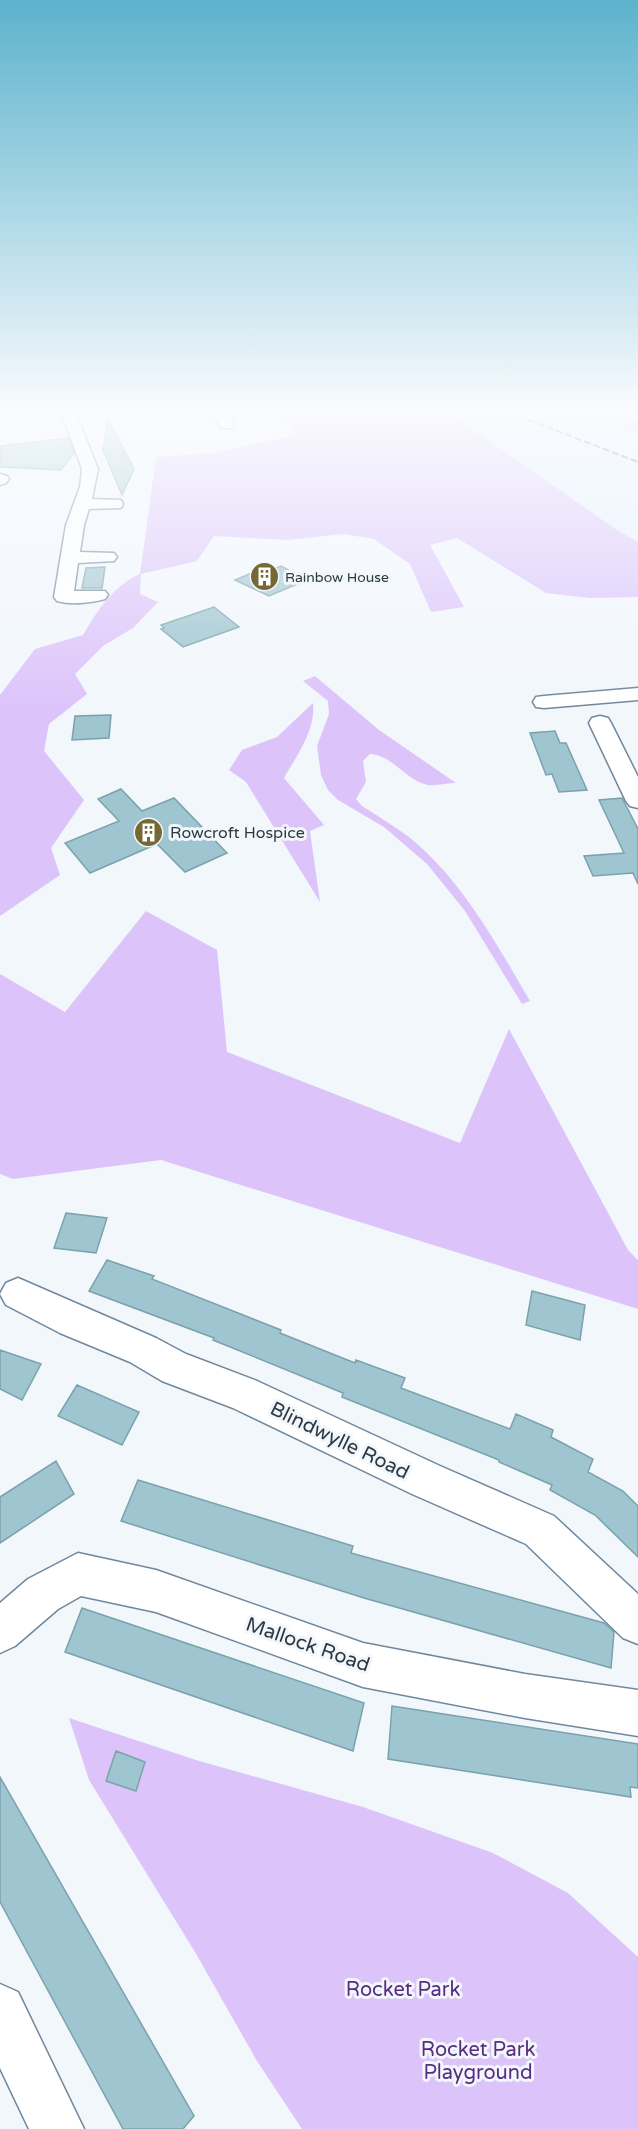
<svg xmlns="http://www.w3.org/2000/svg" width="638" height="2129" viewBox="0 0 638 2129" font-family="'Varela Round',sans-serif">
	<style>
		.built { fill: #e4f2fe }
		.green { fill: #dcc4fa }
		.building { fill: #9ec5d0; stroke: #7ba2ac; stroke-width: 1.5 }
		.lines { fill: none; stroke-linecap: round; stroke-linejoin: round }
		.minor-casing { stroke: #6f889e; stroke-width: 3 }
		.primary-casing { stroke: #d1d3d5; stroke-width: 3 }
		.minor { fill: #fff; fill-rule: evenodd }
		.primary { fill: #c1caf5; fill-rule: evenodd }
		.rail { stroke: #515a63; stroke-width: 2; stroke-dasharray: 7 3; stroke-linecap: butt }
		.labels { text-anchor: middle; stroke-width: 6; stroke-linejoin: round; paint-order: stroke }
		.far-poi-label { font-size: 14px; fill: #2e3842; stroke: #f2f7fc; text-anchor: start }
		.poi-label { font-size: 16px; fill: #2e3842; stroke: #f2f7fc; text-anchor: start }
		.near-street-label { font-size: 20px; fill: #2e3842; stroke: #f2f7fc }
		.near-park-label { font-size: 20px; fill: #592c82; stroke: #f2f7fc }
	</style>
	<rect width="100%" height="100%" fill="#f2f7fc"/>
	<path class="built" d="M444,409h137l57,24v109l-24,-14z"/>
	<path class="green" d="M276,409h168l170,119 24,14v55l-48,1 -44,-5 -89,-55 -27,7 34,62 -33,5 -21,-48 -36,-25 -31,-5 -54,6 -75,-4 -17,25 -56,13 -1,20 18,8 -25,26 -30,18 -28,28 12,20 -38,30 -5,27 40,49 -33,48 9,27 -60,41v-221l35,-46 48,-14c14,-24 31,-50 57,-61l16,-117 57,-4 83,-18z
		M315,676l64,54 77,53c-8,0 -19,3 -28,2 -22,-4 -35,-30 -58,-31l-7,7 3,21 -10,17 6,7c16,10 32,20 47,31 53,43 87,106 121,164l-8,3 -57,-93 -38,-47 -43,-37 -46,-27 -10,-10 -7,-15 -4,-29 12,-32 -1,-13 -25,-20z
		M313,703c3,27 -16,52 -29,75l40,47 -14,6 10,71 -74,-120 -17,-12 13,-20 35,-13z
		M146,911l71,39 10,102 233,91 49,-114 119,221 10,10v49l-477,-149 -148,19 -13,-5v-200l65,38z
		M69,1718l127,42 167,47 130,46 75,40 70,64v172h-336l-45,-68 -62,-109 -106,-172z"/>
	<path class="building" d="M108,419l26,50 -12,26 -19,-45z
		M68,438l6,15 -13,17 -61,-3v-21z
		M268,566l6,3 7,-3 26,14 -38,16 -34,-16z
		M105,567l-3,21h-20l4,-20z
		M214,607l25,20 -56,20 -22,-18 3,-1 -3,-3z
		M111,715l-2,23 -37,2 3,-24z
		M555,731l5,12h6l21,47 -28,2 -7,-18 -6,1 -16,-42z
		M121,789l21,22 32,-13 53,55 -42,19 -28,-28 -67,29 -25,-30 54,-22 -21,-22z
		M622,798l16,31v55l-5,-11 -40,3 -9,-20 40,-3 -25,-53z
		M66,1213l41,5 -11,35 -42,-5z
		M107,1260l47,16 -2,3 129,51 -1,3 75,30 1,-3 49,18 -4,10 109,41 6,-15 37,16 -2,7 42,22 -5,13 35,19 15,15v51l-43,-42 -45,-25 2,-5 -53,-23v-2l-157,-63 1,-4 -130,-53 1,-2 -125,-47z
		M532,1291l53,14 -5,35 -54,-15z
		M0,1350l41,14 -19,36 -22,-11z
		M77,1385l62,27 -17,33 -64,-29z
		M56,1461l18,33 -74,49v-46z
		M138,1480l215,66 -2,7 253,70 10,9 -3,36 -247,-70 -243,-77z
		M82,1608l282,95 -11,48 -288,-99z
		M392,1706l246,38v44l-8,-1 1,10 -243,-38z
		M116,1751l29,11 -9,29 -30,-10z
		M0,1777l194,339 -11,13h-60l-123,-227z"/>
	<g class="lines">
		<defs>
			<path id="minor" d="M0,409h9l-4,5 -5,1z
				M60,409h14l24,60 -6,30 29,1 2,4 -2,4 -32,1 -5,16 -4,27 34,1 3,4 -3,4 -36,2 -4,28h31l3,4 -3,4c-14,4 -34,6 -48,2l-3,-4 12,-72 14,-38 2,-18z
				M210,409h14l10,16 -3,3h-10z
				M0,474l7,2 2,3 -3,4 -6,2z
				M638,688v12l-94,8 -8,-1 -3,-5 3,-5 8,-1z
				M600,716l8,2 3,5 27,54v31l-8,-2 -4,-5 -37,-78 3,-5z
				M18,1278l138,60 30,16 71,27 183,85 114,50 84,78v50l-15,-6 -97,-94 -114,-50 -179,-86 -71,-27 -32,-19 -70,-29 -54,-28 -6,-11 6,-11z
				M78,1553l78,17 207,73 162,31 113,16v46l-113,-18 -162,-31 -207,-75 -75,-16 -23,13 -43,37 -15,7v-50l28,-24z
				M0,1984l18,8 66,137h-55l-29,-61z"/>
			<path id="primary" d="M586,409h21l31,13v11l-50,-21z"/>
		</defs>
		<use href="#minor" class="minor-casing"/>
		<use href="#primary" class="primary-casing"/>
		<use href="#minor" class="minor"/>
		<use href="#primary" class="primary"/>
		<path class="rail" d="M500,409l138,53"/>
	</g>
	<linearGradient id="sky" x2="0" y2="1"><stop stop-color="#5cb2cc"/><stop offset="0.58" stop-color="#f9fbfe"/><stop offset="1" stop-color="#f9fbfe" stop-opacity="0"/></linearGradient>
	<rect width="638" height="707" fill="url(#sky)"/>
	<defs>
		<symbol id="building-disc" viewBox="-11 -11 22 22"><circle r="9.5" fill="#756835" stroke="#f2f7fc"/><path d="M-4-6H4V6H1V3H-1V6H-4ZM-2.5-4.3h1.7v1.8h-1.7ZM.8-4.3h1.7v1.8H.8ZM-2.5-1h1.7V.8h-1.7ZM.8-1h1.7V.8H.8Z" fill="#fff"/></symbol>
	</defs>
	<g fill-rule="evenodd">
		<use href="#building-disc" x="248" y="560" width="33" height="33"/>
		<use href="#building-disc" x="132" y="816" width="33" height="33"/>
	</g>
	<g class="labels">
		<g class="far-poi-label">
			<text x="285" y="582">Rainbow House</text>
		</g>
		<g class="poi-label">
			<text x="170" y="838">Rowcroft Hospice</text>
		</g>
		<g class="near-street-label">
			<text transform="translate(340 1440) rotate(26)" y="7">Blindwylle Road</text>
			<text transform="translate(308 1644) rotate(19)" y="7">Mallock Road</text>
		</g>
		<g class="near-park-label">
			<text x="403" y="1996">Rocket Park</text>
			<text x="478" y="2056">Rocket Park<tspan x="478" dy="23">Playground</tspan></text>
		</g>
	</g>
</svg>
